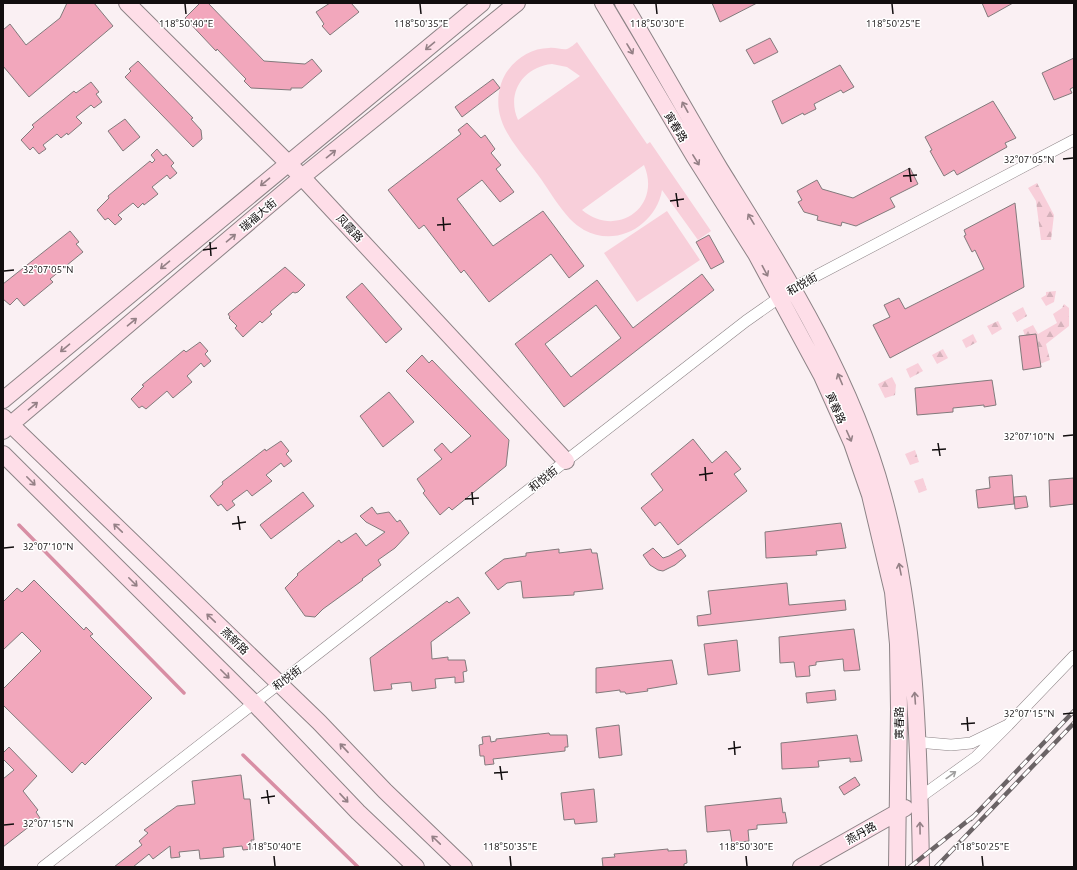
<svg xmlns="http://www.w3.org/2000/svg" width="1077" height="870" viewBox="0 0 1077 870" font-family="Ubuntu,'Noto Sans SC',sans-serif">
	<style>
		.forest { fill: url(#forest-firs) }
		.pitch { fill: #f8cfda; fill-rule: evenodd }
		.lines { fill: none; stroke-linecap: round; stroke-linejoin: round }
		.stream { stroke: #d88ea4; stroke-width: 3.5 }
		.building { fill: #f2a7bc; stroke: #827a7c; fill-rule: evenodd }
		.street-casing { stroke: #8c8386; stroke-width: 12 }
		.secondary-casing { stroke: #8c8386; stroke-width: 18 }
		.street { stroke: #fff; stroke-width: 11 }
		.secondary { stroke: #fedee8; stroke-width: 16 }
		.rail-casing { stroke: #6b6466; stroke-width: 4.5 }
		.rail { stroke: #fff; stroke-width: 3; stroke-dasharray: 9; stroke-linecap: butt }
		.oneway { stroke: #948086 }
		.oneway2 { stroke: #a09f9f }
		.ticks { fill: none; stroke: #120e0f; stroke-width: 1.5 }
		.labels { text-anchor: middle; stroke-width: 3; stroke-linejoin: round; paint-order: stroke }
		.street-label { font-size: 11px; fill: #120e0f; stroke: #fff }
		.ticks-label { font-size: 10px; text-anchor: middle; fill: #120e0f; stroke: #fff; stroke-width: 3; stroke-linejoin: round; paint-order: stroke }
	</style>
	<defs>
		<pattern id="forest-firs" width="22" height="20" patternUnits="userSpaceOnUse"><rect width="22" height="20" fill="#f8cfda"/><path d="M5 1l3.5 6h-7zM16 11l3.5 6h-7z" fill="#d4b1ba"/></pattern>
	</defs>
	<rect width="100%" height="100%" fill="#faf0f3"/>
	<path class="forest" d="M1037,183l17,32 -3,25h-10l-5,-39 -8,-13z
		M1056,291l-2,11 -8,4 -5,-8 5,-3v-3z
		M1064,304l5,4v18l-23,18 4,16 -10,4 -4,-30 -11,2 -2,-6 10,-5 5,9 19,-11 -4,-9 9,-6z
		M1023,307l4,9 -10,6 -5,-9z
		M998,321l4,8 -10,6 -5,-9z
		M973,334l4,8 -11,6 -4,-8z
		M943,349l5,9 -11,6 -5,-9z
		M918,363l5,8 -13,7 -4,-9z
		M892,377l4,8 -1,10 -10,3 -7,-14z
		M915,450l4,12 -9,3 -5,-11z
		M923,478l4,12 -8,3 -5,-12z"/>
	<path class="pitch" d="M577,42l70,102 3,-2 61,89 -13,9 -36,-50c-6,35 -45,58 -78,40 -5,-3 -10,-7 -14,-11 -11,-12 -20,-27 -29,-40 -12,-17 -34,-40 -40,-60 -5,-15 -3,-33 5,-46 10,-15 26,-25 43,-25 6,-1 13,2 18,1 3,-1 8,-5 10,-7zM552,64l15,3 13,9 -62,44c-12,-27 5,-53 34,-56zM644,165c18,42 -27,74 -62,45z
		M667,211l33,49 -63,42 -33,-49z"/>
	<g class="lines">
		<path class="stream" d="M19,525l165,168
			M243,755l115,112"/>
	</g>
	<path class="building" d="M67,3h27l19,23 -84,71 -26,-31v-36l7,-6 16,21 34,-27z
		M200,3h8l56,58 41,3 7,-5 10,12 -20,17h-11v2l-40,-2 -7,-7 2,-2 -29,-30 -1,2 -31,-33z
		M330,3h21l8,9 -29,23 -8,-9 2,-2 -8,-12z
		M712,3h45l-37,19z
		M982,3h31l-25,14z
		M770,38l8,14 -24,12 -8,-14z
		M1074,58v29l-4,2 2,4 -18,7 -12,-27z
		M138,61l55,57 -2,1 10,11 1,9 -9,8 -68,-70 6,-6 -2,-2z
		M840,65l14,22 -11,6 -2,-3 -27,14 2,5 -12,6 -1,-2 -21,11 -10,-23z
		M493,79l7,9 -38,29 -7,-10z
		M91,82l8,10 -3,2 6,8 -8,6 -3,-3 -15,12 6,6 -14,12 -1,-2 -6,5 -4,-4 -14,11 3,4 -7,5 -6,-7 -3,3 -9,-10 13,-13 -2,-2 42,-34 2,2z
		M993,101l23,37 -11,5 2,4 -50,28 -3,-5 -10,6 -14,-25 2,-1 -7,-13z
		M125,119l15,18 -17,14 -15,-20z
		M467,123l14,15 4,-3 10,14 -4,4 10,12 -5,4 18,23 -14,10 -18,-22 -25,19 36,47 50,-35 41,55 -15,12 -18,-24 -62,48 -25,-32 -3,3 -37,-48 -5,4 -31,-39 73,-56 -3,-4z
		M157,149l6,7 3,-2 8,9 -3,3 6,7 -7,6 -3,-4 -15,12 6,7 -14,11 -1,-2 -5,5 -5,-5 -15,12 4,4 -7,6 -7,-7 -3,2 -8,-10 12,-12 -1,-2 19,-16 23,-19 2,2 3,-3 -4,-5z
		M910,168l8,16 -28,14 5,9 -39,19 -14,-4 -1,4 -24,-6 1,-4 -14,-4 -6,-10 4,-2 -5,-9 20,-11 5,9 31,9z
		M1015,203l9,84 -134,71 -17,-33 17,-8 -6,-12 15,-7 6,11 79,-40 -9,-19 -3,2 -8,-16 2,-1 -2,-5z
		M70,231l9,11 -3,2 7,8 -33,27 3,3 -29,24 -7,-8 -7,7 -7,-6v-15z
		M709,235l15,27 -13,7 -15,-27z
		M285,267l20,18 -7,7 -3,1 -2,-1 -23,20 2,2 -10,9 -2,-2 -17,16 -8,-9 2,-2 -8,-8 1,-1 -2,-3z
		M702,274l12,16 -150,117 -49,-63 82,-64 36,48zM596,305l25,33 -50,39 -26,-33z
		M362,283l40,46 -16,14 -40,-46z
		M1036,334l5,33 -18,3 -4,-34z
		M200,342l8,9 -3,3 6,7 -7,6 -3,-4 -14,13 5,6 -19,16 -6,-7 -21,18 -4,-3 -3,2 -8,-9 13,-13 -2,-1 42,-35 2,2z
		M422,355l7,8 3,-3 77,80 -3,26 -54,44 -3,-3 -9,8 -17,-22 2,-2 -8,-12 25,-20 -8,-9 8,-7 9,10 20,-17 -65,-65z
		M992,380l4,25 -12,2v-2l-31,3v4l-36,3 -2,-27z
		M389,392l25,30 -31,25 -23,-31z
		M693,439l19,24 14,-12 15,18 -7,5 13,17 -69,54 -18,-23 -5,4 -14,-18 22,-18 -12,-16z
		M281,441l8,10 -3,3 6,7 -8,6 -3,-4 -15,12 6,6 -20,15 -5,-6 -15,11 3,4 -8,6 -6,-7 -3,2 -8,-10 13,-12 -1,-2 43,-33 1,2z
		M1012,475l2,29 -36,4 -2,-18 14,-2 -1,-11z
		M1074,478v26l-24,3 -1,-27z
		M303,492l11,14 -43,33 -11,-14z
		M1026,496l2,11 -13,2 -1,-12z
		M372,507l5,7 12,-2 8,10 3,-2 9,13 -14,15 -17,12 3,5 -19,14 1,1 -40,29 -8,8 -10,-1 -20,-28 13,-13 -1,-1 42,-34 2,3 15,-10 10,13 19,-14 -19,-10 -6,-6z
		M841,523l5,25 -30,3 1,4 -51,3 -1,-26z
		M653,548l10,10 6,-2 12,-7 5,7 -11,9 -12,6 -5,-1 -8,-5 -7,-10z
		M559,549v4l32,-4 1,4h5l6,36 -29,3v3l-51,3 -2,-17 -14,2 -9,7 -13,-17 19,-14 22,-3v-3z
		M34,580l50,50 2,-3 7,7 -3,2 62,62 -67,67 -3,-3 -10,11 -69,-68v-16l38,-38 -19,-19 -19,18v-48l14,-14 5,4z
		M787,583l2,22 56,-5 1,10 -148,16 -1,-10 14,-2 -3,-23z
		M458,597l12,16 -39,29 1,17 16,-2v3h17l2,11 -4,1 1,10 -9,1v-6l-20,2 1,9 -24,3 -1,-9 -20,2 1,5 -18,2 -4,-33 77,-57 2,2z
		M854,629l6,41 -16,1 -1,-12 -27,3v3l-7,1 1,10 -14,1 -2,-15 -14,1 -1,-26z
		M737,640l3,31 -32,4 -4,-31z
		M672,660l5,24 -30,5 1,2 -22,3 -1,-2h-5v-2l-24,3v-25z
		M835,690l1,10 -29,3 -1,-10z
		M619,725l3,30 -23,3 -3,-30z
		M549,733l1,2h17l1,12h-3v4l-72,8 1,5 -9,1 -1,-9h-4l-1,-11 4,-1 -1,-7 8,-1 1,6 5,-1v-2z
		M857,735l5,26 -12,1v-4l-32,3 1,6 -37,2 -1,-26z
		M9,747l28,29 -14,15 15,19 -2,2 4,6 -37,29v-68l11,-9 -11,-11v-6z
		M241,775l3,24h6l4,41h-3l1,9 -9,1 -1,-4 -19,2 1,9 -24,2 -1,-9 -20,2 1,5 -9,1 -1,-12 -17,13 -4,-5 -16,13h-19l28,-22 -3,-4 9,-8 -4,-3 33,-24 18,-2 -3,-23z
		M855,777l5,8 -16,10 -5,-8z
		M594,789l3,33 -22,2 -1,-5 -10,1 -3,-27z
		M781,798l2,15 2,-1 2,11 -30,2v4l-9,1 1,11 -17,2 -2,-13 -23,2 -2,-26z
		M668,849v2l18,-1 1,13 -3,1v3h-81l-1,-9 13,-1 -1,-3z"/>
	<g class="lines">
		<defs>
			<path id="street" d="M1008,725l66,-69
				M917,742l34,3 20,-2 37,-18 -32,32 -57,41
				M43,867l703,-546 47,-33 281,-148"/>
			<path id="secondary" d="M127,3l175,174 264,284
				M603,3l91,153 62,98 66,122 30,67 18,52 23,97 5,52 1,65 -2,158
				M623,3c33,55 64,111 97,166 64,103 131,207 163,326 33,121 36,247 38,372
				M3,400l479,-397
				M3,417l316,305 66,69 79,76
				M3,431l299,-254 215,-174
				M3,454l251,249 104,109 58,55
				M801,867l104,-59"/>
		</defs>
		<use href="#street" class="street-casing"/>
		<use href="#secondary" class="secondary-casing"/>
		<use href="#street" class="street"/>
		<use href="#secondary" class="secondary"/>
		<defs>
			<path id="rail" d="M971,819l103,-108
				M910,867l65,-52
				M936,867l138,-144"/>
		</defs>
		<use href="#rail" class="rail-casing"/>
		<use href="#rail" class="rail"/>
	</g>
	<defs><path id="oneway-shaft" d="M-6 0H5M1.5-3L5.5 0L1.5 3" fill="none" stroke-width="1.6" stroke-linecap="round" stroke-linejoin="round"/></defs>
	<g class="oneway">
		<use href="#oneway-shaft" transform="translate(430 46) rotate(140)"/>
		<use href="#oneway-shaft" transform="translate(630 49) rotate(59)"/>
		<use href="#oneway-shaft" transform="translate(685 107) rotate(-119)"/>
		<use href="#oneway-shaft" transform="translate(331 154) rotate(-39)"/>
		<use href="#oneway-shaft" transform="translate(696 160) rotate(58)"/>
		<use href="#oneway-shaft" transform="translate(265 182) rotate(140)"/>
		<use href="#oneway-shaft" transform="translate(751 219) rotate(-121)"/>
		<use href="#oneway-shaft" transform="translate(231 238) rotate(-40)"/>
		<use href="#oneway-shaft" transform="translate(165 265) rotate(140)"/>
		<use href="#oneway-shaft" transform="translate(765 271) rotate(62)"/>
		<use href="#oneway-shaft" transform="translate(132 322) rotate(-40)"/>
		<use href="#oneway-shaft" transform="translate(65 348) rotate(140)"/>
		<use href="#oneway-shaft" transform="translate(840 379) rotate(-113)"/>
		<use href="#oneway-shaft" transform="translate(33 406) rotate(-40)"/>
		<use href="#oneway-shaft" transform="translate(849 436) rotate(66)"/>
		<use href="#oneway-shaft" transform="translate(31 481) rotate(45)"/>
		<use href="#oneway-shaft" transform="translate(118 528) rotate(-136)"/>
		<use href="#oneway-shaft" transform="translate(900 569) rotate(-101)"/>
		<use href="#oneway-shaft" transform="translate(133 582) rotate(45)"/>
		<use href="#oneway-shaft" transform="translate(211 618) rotate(-136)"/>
		<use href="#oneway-shaft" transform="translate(225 674) rotate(45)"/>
		<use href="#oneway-shaft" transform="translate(915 698) rotate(-94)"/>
		<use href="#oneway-shaft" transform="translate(344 748) rotate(-133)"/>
		<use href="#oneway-shaft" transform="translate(344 798) rotate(47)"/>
		<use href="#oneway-shaft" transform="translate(920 828) rotate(-91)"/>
		<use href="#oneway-shaft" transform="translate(436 840) rotate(-136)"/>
	</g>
	<use class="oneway2" href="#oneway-shaft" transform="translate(951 775) rotate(-36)"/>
	<path class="ticks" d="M185,4l1,10M420,4l1,10M656,4l1,10M892,4l1,10M1063,159l10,-1M909,168l2,14M903,176l14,-1M676,193l2,14M670,201l14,-2M443,217l1,14M437,225l14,-1M210,242l1,14M203,250l14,-2M4,271l10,-1M1063,436l10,-1M938,443l2,13M932,450l14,-1M705,467l1,14M699,475l14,-2M472,492l1,13M465,499l14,-1M238,516l2,14M232,524l14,-2M4,548l10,-1M1063,714l10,-1M967,717l1,14M961,724l14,-1M734,741l1,14M728,749l13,-2M500,766l2,14M494,773l14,-1M267,790l2,14M261,798l14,-2M4,825l10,-1M274,856l1,10M510,856l1,10M746,856l1,10M982,856l1,10"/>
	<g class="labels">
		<g class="street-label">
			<text transform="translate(676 127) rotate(59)" y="4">寅春路</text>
			<text transform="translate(258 215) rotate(-40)" y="4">瑞福大街</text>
			<text transform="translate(350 228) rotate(47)" y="4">凤霞路</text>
			<text transform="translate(802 284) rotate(-30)" y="4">和悦街</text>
			<text transform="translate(836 408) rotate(66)" y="4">寅春路</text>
			<text transform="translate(543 479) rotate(-38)" y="4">和悦街</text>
			<text transform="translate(235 641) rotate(44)" y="4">燕新路</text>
			<text transform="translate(287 678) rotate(-37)" y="4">和悦街</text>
			<text transform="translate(899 723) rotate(-90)" y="4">寅春路</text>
			<text transform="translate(861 833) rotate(-29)" y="4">燕丹路</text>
		</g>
	</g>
	<g class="ticks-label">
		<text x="186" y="27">118°50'40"E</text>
		<text x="421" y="27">118°50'35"E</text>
		<text x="657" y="27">118°50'30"E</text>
		<text x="893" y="27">118°50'25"E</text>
		<text x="1029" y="163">32°07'05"N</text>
		<text x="48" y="273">32°07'05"N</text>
		<text x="1029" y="440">32°07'10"N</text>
		<text x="48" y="550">32°07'10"N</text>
		<text x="1029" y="717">32°07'15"N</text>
		<text x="48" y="827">32°07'15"N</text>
		<text x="274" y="850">118°50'40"E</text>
		<text x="510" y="850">118°50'35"E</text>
		<text x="746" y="850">118°50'30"E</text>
		<text x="982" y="850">118°50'25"E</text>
	</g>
	<rect width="1077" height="870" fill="none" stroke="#120e0f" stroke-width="8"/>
</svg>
